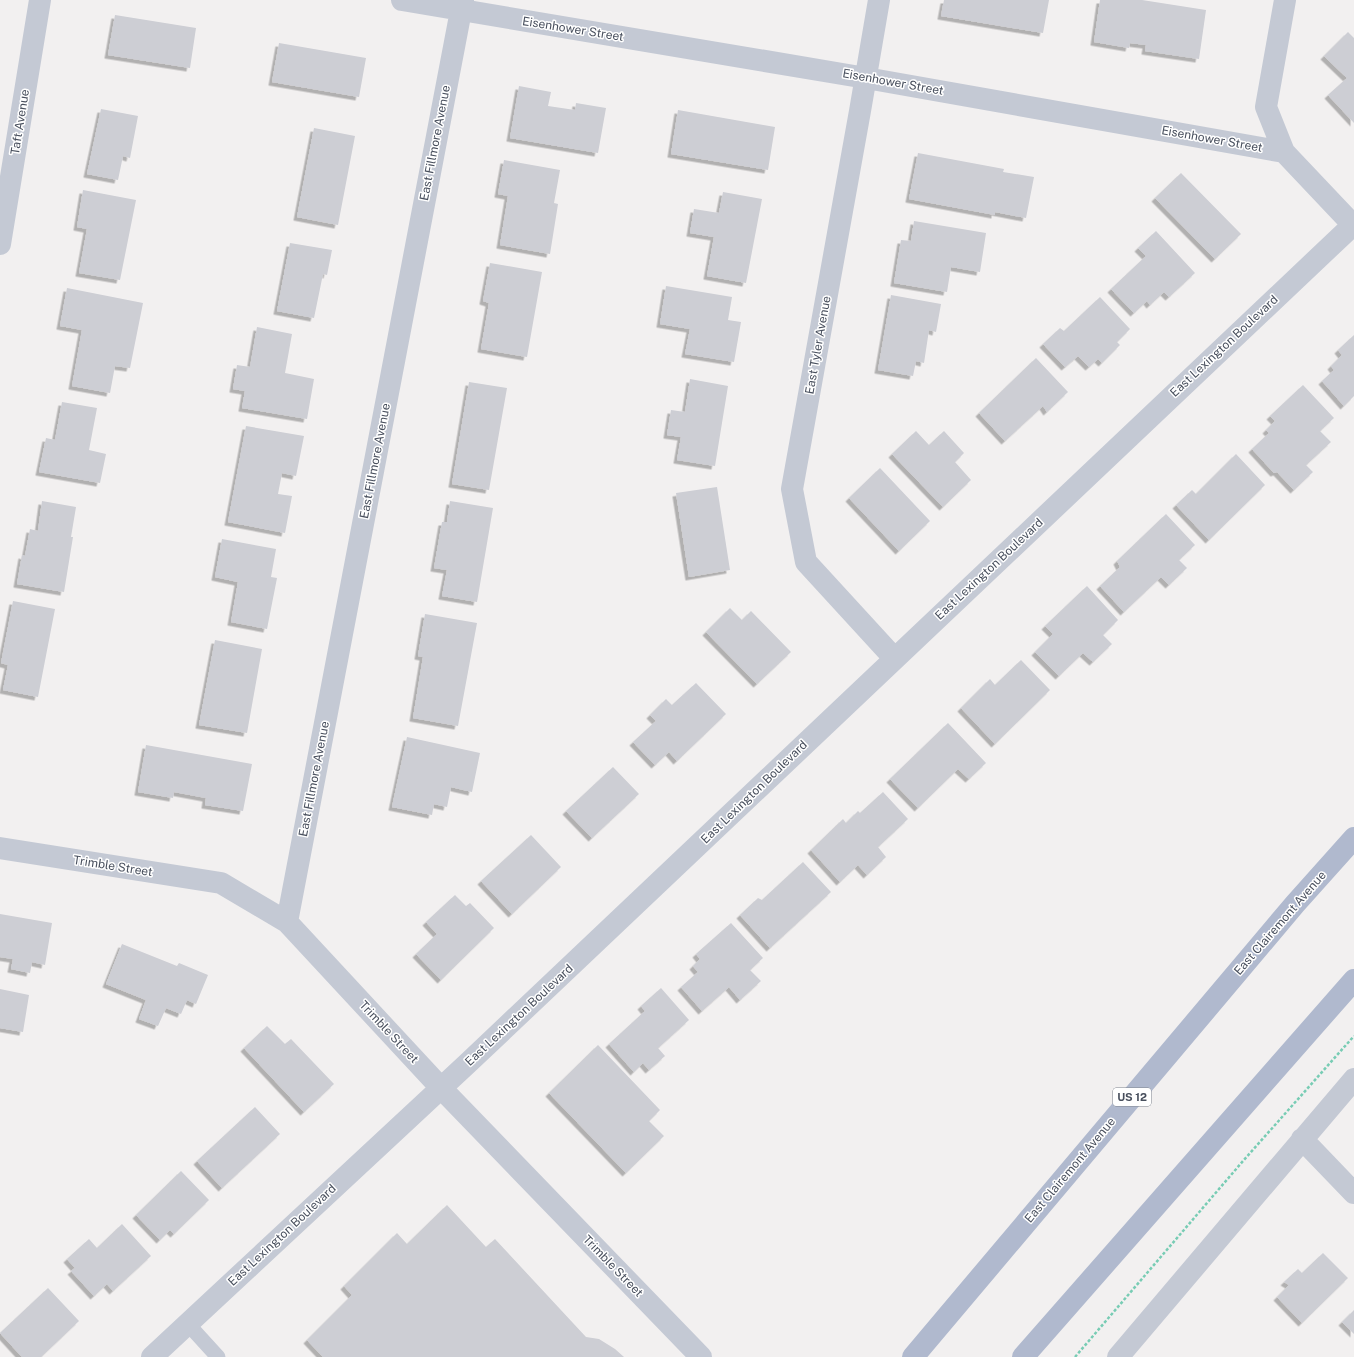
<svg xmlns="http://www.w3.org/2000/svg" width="1354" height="1357" viewBox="0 0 1354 1357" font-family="'Public Sans',sans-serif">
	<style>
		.building { fill: #cdced4; filter: url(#shadow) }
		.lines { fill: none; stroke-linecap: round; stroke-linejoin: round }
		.path { stroke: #78ccb4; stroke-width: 2.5; stroke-dasharray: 3 2; stroke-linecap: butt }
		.lane { stroke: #c4c9d4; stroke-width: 15 }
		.street { stroke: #c4c9d4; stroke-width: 22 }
		.primary { stroke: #b0b9ce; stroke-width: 22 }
		.labels { text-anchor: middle; stroke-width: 3; stroke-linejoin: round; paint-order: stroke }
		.shield { fill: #fff; stroke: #7f848e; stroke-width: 1 }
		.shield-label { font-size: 11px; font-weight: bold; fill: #484f5d }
		.street-label { font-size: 12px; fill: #484f5d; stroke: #fff }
	</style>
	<defs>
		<filter id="shadow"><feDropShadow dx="-3.5" dy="3.5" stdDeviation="0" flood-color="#0004"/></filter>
	</defs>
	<rect width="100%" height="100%" fill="#f2f0f0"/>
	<path class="building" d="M944,0h105l-6,33 -102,-17z
		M1100,0h42l64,10 -7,49 -54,-8 1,-6 -16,-2 -1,5 -35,-6z
		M115,15l81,13 -6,40 -82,-13z
		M1348,32l6,6v85l-26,-28 19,-17 -23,-22z
		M279,43l87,15 -7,39 -87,-15z
		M519,86l32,6 -3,14 27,4 1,-7 30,5 -8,45 -88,-15z
		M101,109l37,7 -8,42 -7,-2 -5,24 -31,-6z
		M678,110l97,17 -7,43 -97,-16z
		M314,128l41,8 -17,89 -41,-8z
		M918,153l86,16 -1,3 31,5 -8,41 -31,-6v3l-86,-16z
		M504,160l56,10 -6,33 4,1 -8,50 -50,-9 8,-49 -10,-2z
		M1181,173l60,61 -26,25 -60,-61z
		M83,190l53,10 -16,80 -41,-7 8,-44 -10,-2z
		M723,192l39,7 -16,84 -39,-7 7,-39 -24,-4 4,-24 25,4z
		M914,221l72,12 -6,39 -29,-5 -4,25 -53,-9 7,-43 10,1z
		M1156,231l39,42 -26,24 -5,-5 -14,13 -3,-4 -13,12 -23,-24 35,-33 -8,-8z
		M290,243l42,7 -5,25 -4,-1 -9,44 -37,-7z
		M490,263l52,9 -15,85 -46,-8 8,-46 -6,-2z
		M666,286l66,11 -4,23 13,2 -7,40 -49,-8 5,-25 -30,-5z
		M67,288l76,15 -13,65 -15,-2 -5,27 -38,-7 10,-56 -22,-4z
		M891,295l50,9 -5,28 -7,-2 -5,33 -8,-2 -3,15 -35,-6z
		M1100,297l30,32 -13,13 3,3 -18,18 -4,-4 -9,8 -11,-11 -13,11 -22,-23 17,-16 4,3z
		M257,327l35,7 -7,39 29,6 -7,40 -65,-11 3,-17 -12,-2 4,-24 13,2z
		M1354,335v61l-10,10 -22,-25 12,-11 -3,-4 11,-11 -4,-5z
		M1036,358l32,34 -21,20 -4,-6 -38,35 -26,-28z
		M690,379l38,7 -13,80 -38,-6 4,-23 -14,-2 4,-25 14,2z
		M469,382l38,6 -18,102 -37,-6z
		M1303,385l31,33 -14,13 11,11 -25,23 7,7 -19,18 -17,-18 -3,1 -22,-24 17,-16 -3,-3 9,-9 -5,-5z
		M62,402l35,6 -8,42 17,4 -6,29 -61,-11 7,-34 9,2z
		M246,426l58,10 -8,40 -14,-3 -4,21 14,2 -7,37 -57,-11z
		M916,431l13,14 15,-14 20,22 -9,9 16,18 -28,27 -51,-53z
		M1236,454l29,31 -56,55 -33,-35 16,-15 4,4z
		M880,468l50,53 -31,30 -50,-53z
		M717,487l13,83 -41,7 -13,-84z
		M42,501l34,6 -5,30h2l-9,55 -47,-8 5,-29 3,1 5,-27 8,2z
		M450,501l43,7 -16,94 -35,-6 5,-26 -13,-2 8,-46h5z
		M1166,514l29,31 -16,15 8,8 -18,17 -8,-8 -37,35 -24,-26 20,-19 -3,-6z
		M222,539l54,10 -5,28 6,1 -10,51 -36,-7 7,-40 -23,-5z
		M1087,586l31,34 -15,15 9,9 -19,18 -10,-9 -24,23 -24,-24 18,-18 -8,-8z
		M13,601l42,8 -17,88 -35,-7 5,-25 -7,-2z
		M730,608l12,12 9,-9 40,41 -34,32 -51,-52z
		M425,614l52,9 -19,103 -45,-8 10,-61 -5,-1z
		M215,640l47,9 -15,84 -48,-8z
		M1021,660l29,30 -55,54 -34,-36 29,-29 5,6z
		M696,683l30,31 -49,47 -8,-9 -14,13 -22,-23 23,-21 -6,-6 16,-16 6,6z
		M948,723l38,40 -17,16 -11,-10 -40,39 -28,-29z
		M407,737l73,16 -8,39 -21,-5 -4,20 -13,-3 -2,11 -40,-8z
		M146,745l106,19 -9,47 -38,-6 1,-7 -32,-6 -1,6 -35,-6z
		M613,767l26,27 -47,44 -26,-27z
		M883,792l25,27 -30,28 8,10 -19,18 -9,-10 -18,17 -29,-32 32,-31 3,4 12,-12 2,2z
		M531,835l30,32 -49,47 -31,-33z
		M803,862l28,30 -61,56 -30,-33 18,-17 4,2z
		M455,895l11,11 4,-3 24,25 -53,52 -25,-26 21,-20 -11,-12z
		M0,914l52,9 -7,42 -13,-3 -2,11 -19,-4 2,-10 -13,-2z
		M731,923l32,35 -13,12 11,11 -21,19 -11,-13 -27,24 -21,-24 17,-15 -5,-6 7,-7 -4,-5z
		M122,944l55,22 2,-3 29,12 -12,29 -9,-4 -6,14 -15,-6 -8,18 -19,-7 7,-19 -40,-16z
		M661,988l28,32 -31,28 7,8 -16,14 -6,-7 -9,9 -25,-28 36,-33 -4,-5z
		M0,989l29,6 -6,37 -23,-4z
		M267,1026l18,18 6,-5 43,45 -30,28 -60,-64z
		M598,1045l62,65 -11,11 15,15 -38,37 -77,-80z
		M255,1107l25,27 -58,54 -25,-27z
		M181,1171l28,29 -35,34 -4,-4 -10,10 -24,-25z
		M447,1205l39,42 9,-8 91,98 13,2 16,10 9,8h-301l-16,-17 45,-45 -8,-9 53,-53 10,11z
		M122,1224l29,32 -38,35 -6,-7 -13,12 -23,-25 4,-3 -8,-9 22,-20 8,9z
		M1323,1253l25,25 -46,45 -25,-26 12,-12 -5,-3 14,-13 4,4z
		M48,1288l31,33 -38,36h-19l-22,-24z
		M1354,1310v24l-12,-12z"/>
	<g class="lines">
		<path class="path" d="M1075,1357l168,-196 111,-125"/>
		<path class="lane" d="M187,1323l31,34"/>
		<path class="street" d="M402,0l464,78 418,74 69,73
			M879,0l-19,111 -68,378 14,73 88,96
			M1284,152l-18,-45 19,-107
			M0,244l40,-244
			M0,848l221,35 66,39 154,166 260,269
			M287,922l176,-922
			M1302,1139l52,54
			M152,1357l316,-294 886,-839
			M1118,1357l236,-278"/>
		<path class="primary" d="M913,1357l382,-453 59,-66
			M1023,1357l331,-377"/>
	</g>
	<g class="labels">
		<rect class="shield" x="1113" y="1088" width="38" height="18" rx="3"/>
		<g class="shield-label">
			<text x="1132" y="1101">US 12</text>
		</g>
		<g class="street-label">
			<text transform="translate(573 29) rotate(9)" y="4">Eisenhower Street</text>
			<text transform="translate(893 82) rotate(10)" y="4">Eisenhower Street</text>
			<text transform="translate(20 122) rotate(-81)" y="4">Taft Avenue</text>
			<text transform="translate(1212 139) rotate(10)" y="4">Eisenhower Street</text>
			<text transform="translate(435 143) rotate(-79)" y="4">East Fillmore Avenue</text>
			<text transform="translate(818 345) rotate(-80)" y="4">East Tyler Avenue</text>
			<text transform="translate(1224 346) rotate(-43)" y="4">East Lexington Boulevard</text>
			<text transform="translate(375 461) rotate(-79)" y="4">East Fillmore Avenue</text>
			<text transform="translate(989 569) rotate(-43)" y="4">East Lexington Boulevard</text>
			<text transform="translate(314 779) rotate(-79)" y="4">East Fillmore Avenue</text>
			<text transform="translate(754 792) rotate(-44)" y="4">East Lexington Boulevard</text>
			<text transform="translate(113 866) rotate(9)" y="4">Trimble Street</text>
			<text transform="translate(1280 923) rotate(-49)" y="4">East Clairemont Avenue</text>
			<text transform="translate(519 1015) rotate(-43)" y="4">East Lexington Boulevard</text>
			<text transform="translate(389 1032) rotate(47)" y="4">Trimble Street</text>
			<text transform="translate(1070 1170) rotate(-50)" y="4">East Clairemont Avenue</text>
			<text transform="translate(282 1235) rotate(-43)" y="4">East Lexington Boulevard</text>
			<text transform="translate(613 1266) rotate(46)" y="4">Trimble Street</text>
		</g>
	</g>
</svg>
